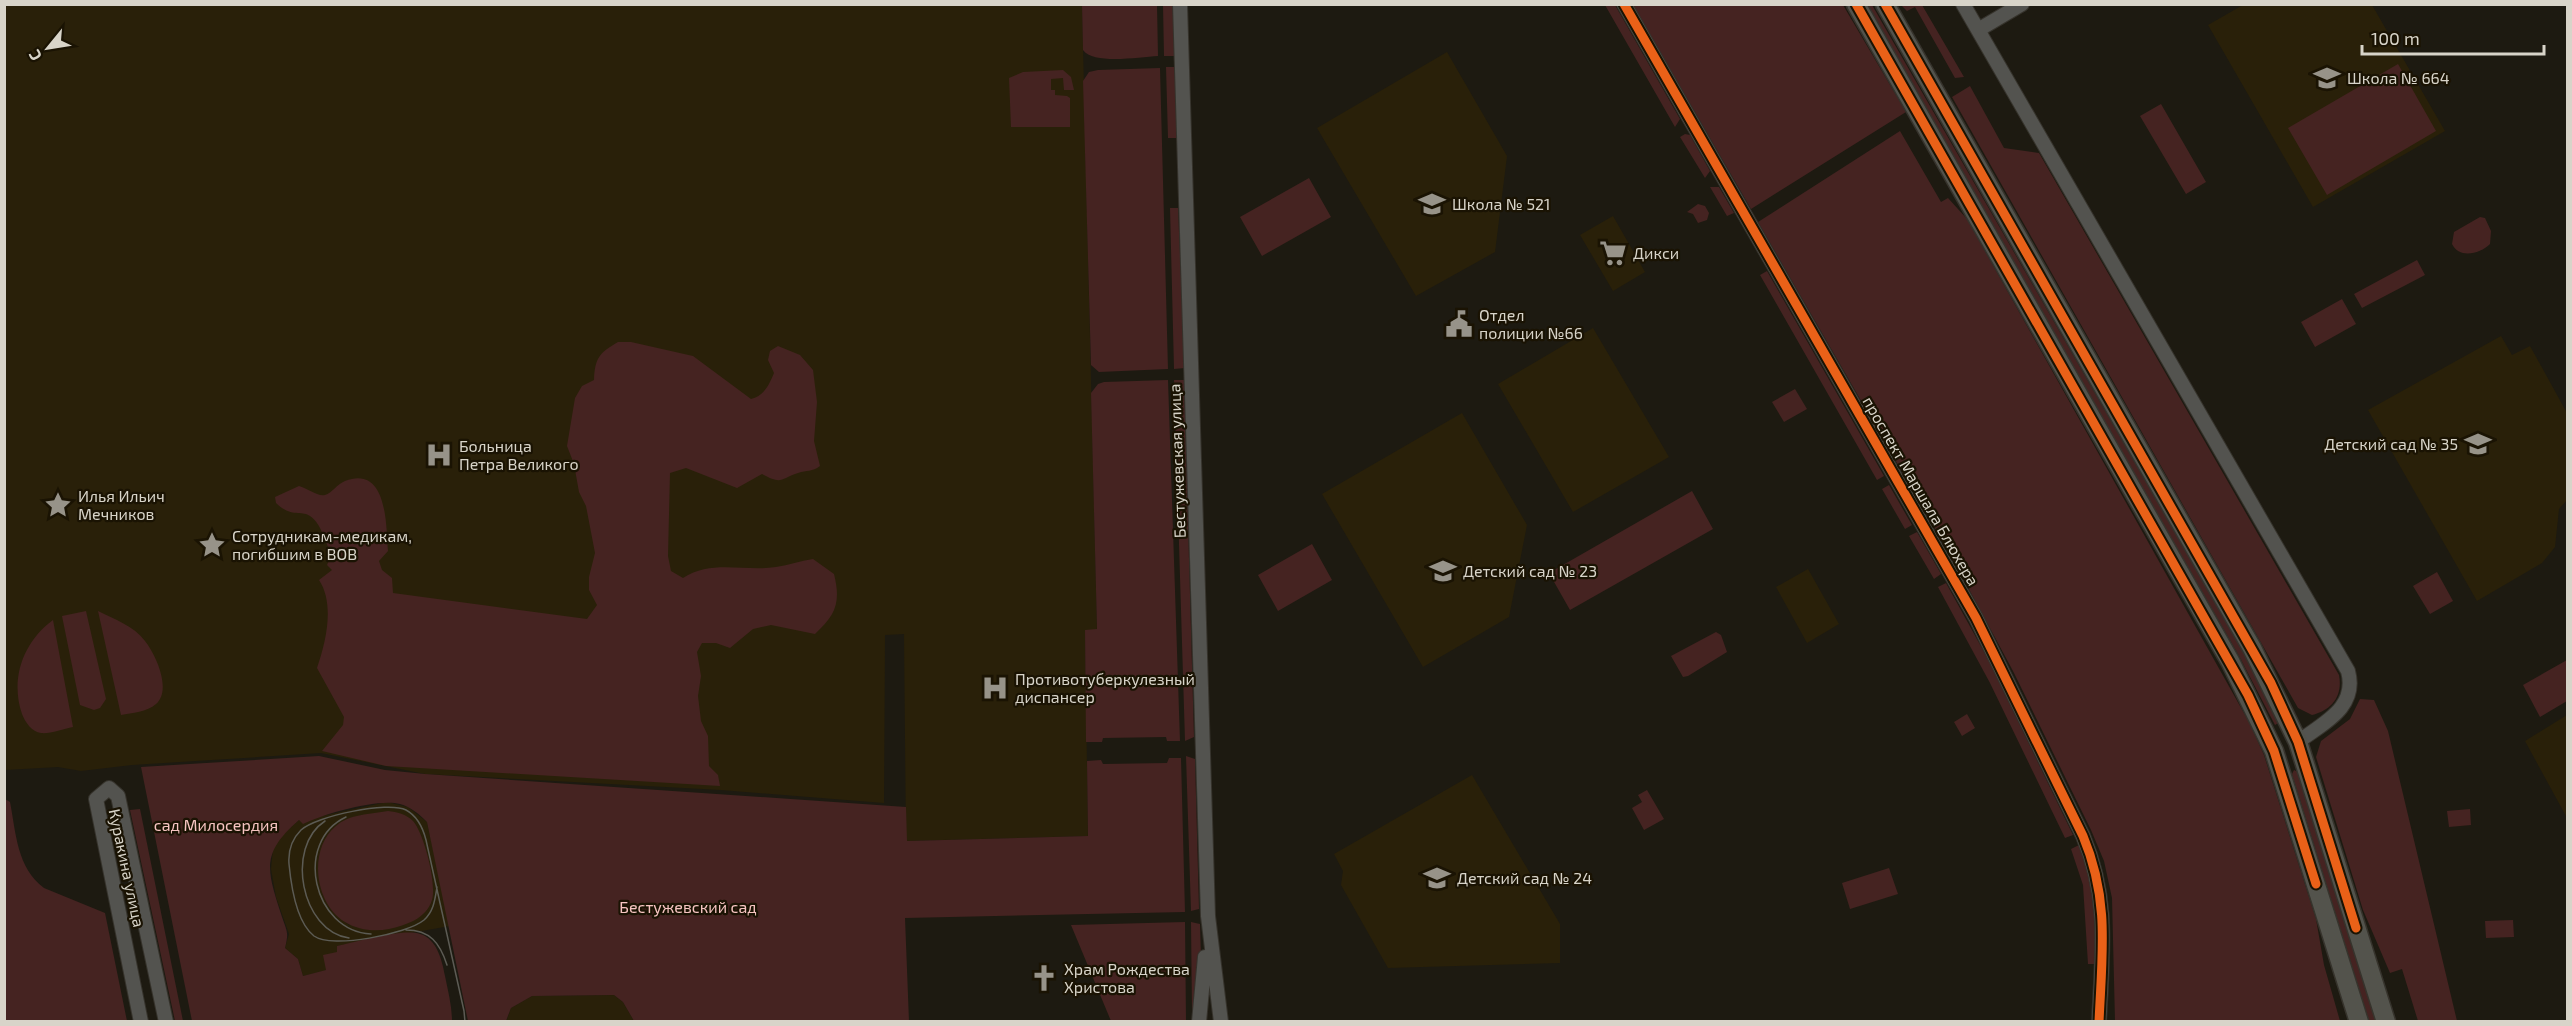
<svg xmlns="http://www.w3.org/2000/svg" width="2572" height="1026" viewBox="0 0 2572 1026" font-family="'Exo 2',sans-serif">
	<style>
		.built { fill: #292009; fill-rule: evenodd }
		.green { fill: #452321 }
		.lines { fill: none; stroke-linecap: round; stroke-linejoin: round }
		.minor-casing { stroke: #36332c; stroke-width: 16 }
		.major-casing { stroke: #36332c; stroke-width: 21 }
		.minor { stroke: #53534f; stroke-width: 14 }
		.major { stroke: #53534c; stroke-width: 18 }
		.tram { stroke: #5c5b54; stroke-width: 1.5 }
		.cycleway-casing { stroke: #1a1303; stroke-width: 13 }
		.cycleway { stroke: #ea6118; stroke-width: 9 }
		.labels { text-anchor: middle; stroke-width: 4.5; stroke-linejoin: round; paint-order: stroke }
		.poi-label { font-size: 16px; fill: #d8d4c9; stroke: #1a1303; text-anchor: start }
		.street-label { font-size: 16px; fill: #d8d4c9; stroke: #1a1303 }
		.park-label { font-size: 16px; fill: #f6c4c1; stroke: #1a1303 }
	</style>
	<rect width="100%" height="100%" fill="#1d1a11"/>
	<path class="built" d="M5,5h1077l15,625 -12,1 3,205 -182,5 -2,-207 -19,1 -1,168 -163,-13 -296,-16 -104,-21 -189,12 -51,6 -23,-4 -53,3z
		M2243,5h129l73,126 -132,76 -105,-182z
		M1447,52l60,104 -12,96 -79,44 -99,-168z
		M1613,216l32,56 -32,19 -33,-56z
		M1593,328l76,129 -96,55 -75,-128z
		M2501,336l11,19 18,-9 37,67v87l-8,9 -4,38 -13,16 -65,38 -109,-191z
		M1462,413l65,112 -18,92 -86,50 -101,-173z
		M1808,569l31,55 -32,19 -31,-56z
		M2567,715v103l-42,-77z
		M1472,775l88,149v39l-172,5 -47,-83 2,-14 -9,-17z
		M387,802l21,5 19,15 23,104 -113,20v6l-10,18 -24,6 -5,-17 -13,-11 4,-14 -13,-37 -5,-28 2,-21 6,-10 20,-18 4,3 14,-6zM318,870l32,56 -19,-17 -7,-13z
		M614,995l9,7 11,19 -128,1 5,-14 21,-12z"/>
	<path class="green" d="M1082,5h75l1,51c-19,1 -64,9 -75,-6z
		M1163,5h10l2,51h-11z
		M1605,5h10l65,114 -5,8z
		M1633,5h210l63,107 -155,97z
		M1865,5h7l371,646 37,71 -5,3 -37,-71z
		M1901,5h21l42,72 -9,1 -40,-71 -8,4z
		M2398,64l38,67 -109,64 -39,-67z
		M1166,67h9l2,71h-9z
		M1160,68l8,301 -69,3 -8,-7 -8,-284 6,-9 9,-2z
		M1063,70l8,7 3,13h-10l-1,-12 -12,1v11h4v5l12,1 3,2v29h-59l-2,-49 14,-6z
		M1970,86l34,62 35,5 300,522c4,21 -7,35 -27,40l-14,-7 -346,-611z
		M2161,104l45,78 -20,12 -46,-78z
		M1900,131l41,71 7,-4 19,21 282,503 15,33 52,164 8,46 16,56h-225l-3,-123 -8,-37 -13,-31 -78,-159 -56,-104 -199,-345z
		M1685,134l5,1 20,36 -5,7 -25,-41z
		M1309,178l22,39 -69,39 -22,-39z
		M1710,187h9l15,26 -7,3z
		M1698,204l7,2 4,7 -2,7 -9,3 -5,-9 -6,-2z
		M1170,208h8l7,160 -11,1z
		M2480,217l5,1 6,13 -1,13c-10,10 -31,15 -38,0l2,-12z
		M2417,260l8,15 -63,33 -8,-14z
		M1767,271l117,205 -7,4 -117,-205z
		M2342,299l14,25 -41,23 -14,-25z
		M618,342h13l62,14 58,43c13,-3 18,-14 23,-26l-6,-13 2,-9 8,-5 22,9 13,15 4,32 -3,39 6,25c-8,6 -13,4 -22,7 -18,6 -16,12 -36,1l-25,14 -51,-20 -16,5 -2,83 3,15 12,7c29,-19 61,-6 93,-11 13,-2 24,-6 37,-8l21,15c7,28 2,41 -19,60l-44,-9 -18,4 -23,19 -14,-5h-14l-5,9 4,24 -3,20 3,25 7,15 1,30 9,9 2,11 -334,-20 -64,-15 21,-26 1,-8 -27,-49c9,-26 18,-64 2,-88l13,-10 -5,-5 5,-12c-9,-12 -9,-28 -22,-37 -8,-6 -19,2 -34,-13l-1,-6 24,-11c8,2 19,11 26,9 7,-2 12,-11 20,-14 43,-16 41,45 43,70l-9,10 3,9 10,8 1,15 194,26 10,-14 -8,-15v-13l6,-24 -9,-47 -7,-14 -5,-28 -7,-18 8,-48 7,-12 12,-6c1,-22 5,-27 24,-38z
		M1168,380l12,361h-13l-1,-4 -63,1 -1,4h-16l-1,-112 12,-1 -6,-236 7,-9 6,-2z
		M1174,380h10l10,357 -9,4z
		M1795,389l12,20 -23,13 -12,-20z
		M1889,485l23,40 -7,4 -23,-40z
		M1692,491l21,38 -143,81 -21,-37z
		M1917,532l24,42 -7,5 -25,-43z
		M1312,544l20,36 -54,31 -20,-36z
		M2437,572l16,29 -23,13 -17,-28z
		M1946,583l42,76 85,176 -8,3 -75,-155 -52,-96z
		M86,611l20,88 -6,9 -6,2 -14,-5 -18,-89z
		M98,611c16,8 36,15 47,30 11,14 27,49 11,63 -9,8 -24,9 -35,11z
		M53,620l20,107c-10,2 -23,7 -32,6 -9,-1 -16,-11 -19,-19 -12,-35 1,-72 31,-94z
		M1716,632l5,3 6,17 -39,24 -5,1 -12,-21z
		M2567,660v41l-27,16 -17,-32z
		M2360,699l14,1 14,31 69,290h-39l-16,-52 -12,4 -27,-63 -47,-153 5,-16 29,-22z
		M1967,714l8,14 -13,8 -8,-14z
		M319,756l66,14 40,4 481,33 1,34 181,-5 -1,-75 14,-1 2,4 64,-1 2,-5h12l4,154 -280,6 4,103h-275l-11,-19 -9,-7 -82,1 -21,12 -5,13h-38l-41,-199c-8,-8 -16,-15 -27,-18 -22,-6 -77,10 -97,20l-4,-4c-39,34 -32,50 -17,97 5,15 7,15 3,31l13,11 5,17 23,-6 -3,-15 14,-3v-6c19,-4 66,-18 83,-12 17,5 22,26 25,42 3,15 7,30 7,45h-260l-51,-254z
		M1186,756l9,3 4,150 -8,2z
		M2294,770l4,2 78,249h-7l-77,-247z
		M1647,790l17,29 -20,11 -12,-22 10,-6 -4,-7z
		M5,799l5,3c6,31 7,66 34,86l61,25 22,108h-122z
		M140,809l43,212h-8l-45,-211z
		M2470,809l1,16 -22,2 -2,-16z
		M388,811c9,1 18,3 25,10 11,12 24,63 19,79 -6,19 -26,25 -43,29 -15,3 -31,1 -44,-7 -31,-19 -37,-73 -9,-96 13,-12 35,-12 52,-15z
		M2079,845c16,39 16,78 17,119h-8l-5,-79 -12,-36z
		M1889,868l9,26 -48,15 -8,-26z
		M2513,920l1,17 -28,1 -1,-17z
		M1185,922l1,99h-75l-40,-96z
		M1191,922l9,2 1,34 -9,55z"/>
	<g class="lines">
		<defs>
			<path id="minor" d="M1180,4l28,912 13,106
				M1624,4l352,614 107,218c27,64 19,118 16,186
				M1963,4l385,667c10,37 -25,52 -50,71
				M1978,30l44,-26
				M141,1022l-45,-223 13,-11 9,8 48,226
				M1199,1022l6,-65"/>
			<path id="major" d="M1856,4l374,657 44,90 85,271
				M1885,4l367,644 46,94 88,280"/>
		</defs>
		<use href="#minor" class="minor-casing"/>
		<use href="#major" class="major-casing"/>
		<use href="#minor" class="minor"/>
		<use href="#major" class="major"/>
		<path class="tram" d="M346,817c-53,25 -33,114 25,117
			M325,821c-40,26 -24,110 24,117
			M437,887c-2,12 -3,24 -13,33 -17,14 -92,29 -110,16 -18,-14 -23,-51 -25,-72 -1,-13 3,-25 12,-34 15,-14 87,-29 105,-20 11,6 17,18 20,30l38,171 1,11
			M406,930c24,0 34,13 41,35"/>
		<defs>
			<path id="cycleway" d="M1624,4l352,614 107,218c27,64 19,118 16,186
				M1856,4l392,691 26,56 42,133
				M1885,4l386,679 27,59 58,186"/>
		</defs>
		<use href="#cycleway" class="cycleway-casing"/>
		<use href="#cycleway" class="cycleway"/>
	</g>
	<defs>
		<symbol id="school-bare" viewBox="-9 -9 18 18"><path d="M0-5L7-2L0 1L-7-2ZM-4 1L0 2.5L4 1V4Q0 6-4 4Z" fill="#979389" stroke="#1a1303" stroke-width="2.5" paint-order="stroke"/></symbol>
		<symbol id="supermarket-bare" viewBox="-9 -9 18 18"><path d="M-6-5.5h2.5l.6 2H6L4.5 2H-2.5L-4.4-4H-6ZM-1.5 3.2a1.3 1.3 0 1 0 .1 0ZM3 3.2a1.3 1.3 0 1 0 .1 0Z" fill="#979389" stroke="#1a1303" stroke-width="2.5" paint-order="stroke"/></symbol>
		<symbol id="civic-bare" viewBox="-9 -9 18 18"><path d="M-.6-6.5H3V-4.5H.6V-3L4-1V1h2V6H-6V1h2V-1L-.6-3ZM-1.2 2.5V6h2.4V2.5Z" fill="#979389" stroke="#1a1303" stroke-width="2.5" paint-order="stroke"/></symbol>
		<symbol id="hospital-bare" viewBox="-9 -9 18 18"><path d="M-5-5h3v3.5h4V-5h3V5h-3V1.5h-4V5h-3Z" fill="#979389" stroke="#1a1303" stroke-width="2.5" paint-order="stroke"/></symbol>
		<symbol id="sight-bare" viewBox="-9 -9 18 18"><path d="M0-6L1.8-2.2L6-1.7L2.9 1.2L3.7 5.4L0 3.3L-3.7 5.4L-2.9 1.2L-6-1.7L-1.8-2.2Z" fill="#979389" stroke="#1a1303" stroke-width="2.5" paint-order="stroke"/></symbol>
		<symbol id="church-bare" viewBox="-9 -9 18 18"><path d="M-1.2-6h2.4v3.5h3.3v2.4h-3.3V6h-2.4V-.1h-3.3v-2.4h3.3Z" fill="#979389" stroke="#1a1303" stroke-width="2.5" paint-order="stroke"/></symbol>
	</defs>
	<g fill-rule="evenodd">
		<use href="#school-bare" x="2308" y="59" width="38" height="38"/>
		<use href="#school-bare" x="1413" y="185" width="38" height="38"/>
		<use href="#supermarket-bare" x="1594" y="234" width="38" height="38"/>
		<use href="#civic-bare" x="1440" y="305" width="38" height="38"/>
		<use href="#school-bare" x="2459" y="425" width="38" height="38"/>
		<use href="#hospital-bare" x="420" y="436" width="38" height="38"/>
		<use href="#sight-bare" x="39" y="486" width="38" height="38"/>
		<use href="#sight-bare" x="193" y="526" width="38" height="38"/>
		<use href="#school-bare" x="1424" y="552" width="38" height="38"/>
		<use href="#hospital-bare" x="976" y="669" width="38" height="38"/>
		<use href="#school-bare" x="1418" y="859" width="38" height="38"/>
		<use href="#church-bare" x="1025" y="959" width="38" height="38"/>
	</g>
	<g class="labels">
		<g class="poi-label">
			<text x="2347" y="84">Школа № 664</text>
			<text x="1452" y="210">Школа № 521</text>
			<text x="1633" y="259">Дикси</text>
			<text x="1479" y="321">Отдел<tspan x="1479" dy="18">полиции №66</tspan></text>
			<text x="2458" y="450" text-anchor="end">Детский сад № 35</text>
			<text x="459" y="452">Больница<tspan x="459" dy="18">Петра Великого</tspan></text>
			<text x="78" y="502">Илья Ильич<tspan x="78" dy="18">Мечников</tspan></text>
			<text x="232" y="542">Сотрудникам-медикам,<tspan x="232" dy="18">погибшим в ВОВ</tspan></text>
			<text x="1463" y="577">Детский сад № 23</text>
			<text x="1015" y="685">Противотуберкулезный<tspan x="1015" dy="18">диспансер</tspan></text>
			<text x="1457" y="884">Детский сад № 24</text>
			<text x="1064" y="975">Храм Рождества<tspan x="1064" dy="18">Христова</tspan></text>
		</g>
		<g class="street-label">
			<text transform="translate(1177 461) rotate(-92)" y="6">Бестужевская улица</text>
			<text transform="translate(1921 491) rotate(60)" y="6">проспект Маршала Блюхера</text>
			<text transform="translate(127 868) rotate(78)" y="6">Куракина улица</text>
		</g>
		<g class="park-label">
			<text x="216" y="831">сад Милосердия</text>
			<text x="688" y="913">Бестужевский сад</text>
		</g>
	</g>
	<rect width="2572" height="1026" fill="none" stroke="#d8d4c9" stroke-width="12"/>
	<g transform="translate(48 48) rotate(240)" stroke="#1a1303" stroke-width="4.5" paint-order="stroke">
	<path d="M0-4.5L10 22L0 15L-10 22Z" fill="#d8d4c9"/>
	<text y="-9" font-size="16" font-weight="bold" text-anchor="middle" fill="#d8d4c9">С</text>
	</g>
	<path d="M2362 45v9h182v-9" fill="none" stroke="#d8d4c9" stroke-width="3"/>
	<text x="2371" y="45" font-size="18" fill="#d8d4c9" stroke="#1a1303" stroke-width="4.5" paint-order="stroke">100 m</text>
</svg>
